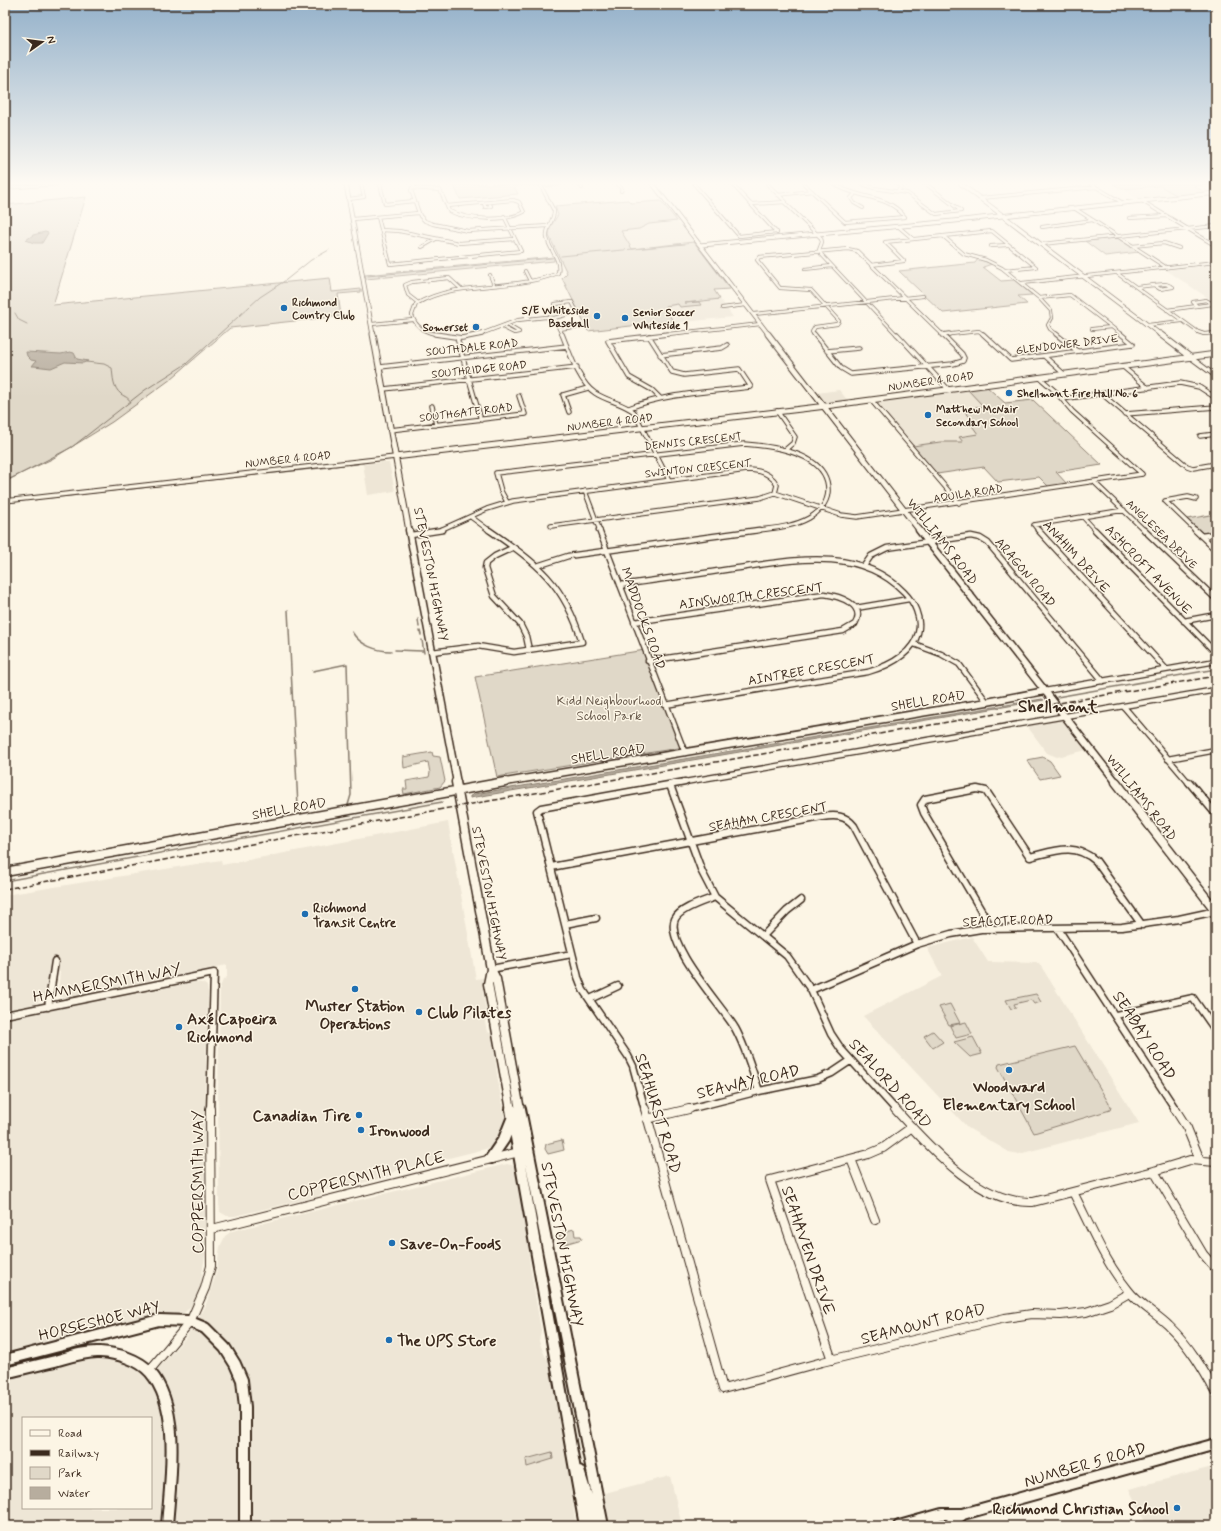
<svg xmlns="http://www.w3.org/2000/svg" width="1221" height="1531" viewBox="0 0 1221 1531" font-family="Mynerve,sans-serif">
	<style>
		.built { fill: #eee6d6; fill-rule: evenodd }
		.green { fill: #e0d8c8; stroke: #8e8173 }
		.water { fill: #b7ad9e; stroke: #85796b }
		.lines { fill: none; stroke-linecap: round; stroke-linejoin: round }
		.stream-far1 { stroke: #85796b; stroke-width: 1 }
		.stream { stroke: #85796b; stroke-width: 1.5 }
		.street-far4-casing { stroke: #3b2a1e; stroke-width: 4 }
		.street-far3-casing { stroke: #3b2a1e; stroke-width: 5.5 }
		.street-far2-casing { stroke: #3b2a1e; stroke-width: 7 }
		.street-far1-casing { stroke: #3b2a1e; stroke-width: 9 }
		.street-casing { stroke: #3b2a1e; stroke-width: 10 }
		.secondary-far4-casing { stroke: #3b2a1e; stroke-width: 5 }
		.secondary-far3-casing { stroke: #3b2a1e; stroke-width: 7 }
		.secondary-far2-casing { stroke: #3b2a1e; stroke-width: 9 }
		.secondary-far1-casing { stroke: #3b2a1e; stroke-width: 11 }
		.secondary-casing { stroke: #3b2a1e; stroke-width: 14 }
		.street-far4 { stroke: #fcf5e5; stroke-width: 2.5 }
		.street-far3 { stroke: #fcf5e5; stroke-width: 3.5 }
		.street-far2 { stroke: #fcf5e5; stroke-width: 4.5 }
		.street-far1 { stroke: #fcf5e5; stroke-width: 6 }
		.street { stroke: #fcf5e5; stroke-width: 8 }
		.secondary-far4 { stroke: #fcf5e5; stroke-width: 3.5 }
		.secondary-far3 { stroke: #fcf5e5; stroke-width: 5 }
		.secondary-far2 { stroke: #fcf5e5; stroke-width: 6 }
		.secondary-far1 { stroke: #fcf5e5; stroke-width: 8 }
		.secondary { stroke: #fcf5e5; stroke-width: 10 }
		.rail { stroke: #3b2a1e; stroke-width: 1.5; stroke-dasharray: 5.5 2.5; stroke-linecap: butt }
		.poi-dot { fill: #1f6fb2; stroke: #fcf5e5; stroke-width: 1.5 }
		.labels { text-anchor: middle; stroke-width: 3; stroke-linejoin: round; paint-order: stroke }
		.far-poi-label { font-size: 11px; font-weight: bold; fill: #3b2a1e; stroke: #fcf5e5; text-anchor: start }
		.far-street-label { font-size: 11px; fill: #3b2a1e; stroke: #fcf5e5 }
		.street-label { font-size: 13px; fill: #3b2a1e; stroke: #fcf5e5 }
		.park-label { font-size: 13px; fill: #645648; stroke: #fcf5e5 }
		.poi-label { font-size: 13px; font-weight: bold; fill: #3b2a1e; stroke: #fcf5e5; text-anchor: start }
		.near-street-label { font-size: 16px; fill: #3b2a1e; stroke: #fcf5e5 }
		.near-poi-label { font-size: 16px; font-weight: bold; fill: #3b2a1e; stroke: #fcf5e5; text-anchor: start }
		.district-label { font-size: 17px; font-weight: bold; fill: #3b2a1e; stroke: #fcf5e5 }
	</style>
	<rect width="100%" height="100%" fill="#fcf5e5"/>
	<filter id="ink" filterUnits="userSpaceOnUse"><feTurbulence type="fractalNoise" baseFrequency=".025" numOctaves="2"/><feDisplacementMap in="SourceGraphic" scale="8" xChannelSelector="R" yChannelSelector="G"/><feConvolveMatrix kernelMatrix="1 2 1 2 8 2 1 2 1" color-interpolation-filters="sRGB"/></filter>
	<g filter="url(#ink)">
		<path class="built" d="M1160,186l18,10 -38,4 -18,-11z
			M677,221l17,21 -62,7 -12,-18 19,-2 10,-5z
			M1209,265l7,5v18l-6,1 6,4v9h-2l-48,-32z
			M720,299l13,18 -59,6 -9,-15 7,-3z
			M967,389l17,17 -9,16 -5,1 9,11 -19,3 3,5h-23l-27,4 -38,-45z
			M839,390l10,12 -23,3 -9,-12z
			M385,462v1h4l6,28 -27,4 -5,-31z
			M1064,719l23,31 -30,7 -10,-4 -20,-27z
			M448,822l28,157 7,-1v16l4,22 -2,6 2,10 4,1 2,4 4,38 8,45v10l-12,17 -100,25 -5,5 -48,11 -16,2 -5,6 -84,20h-8l-7,-4 -1,-9 -1,-105 2,-111 3,-7 4,-3v-12l-161,33 -6,-2 -2,-4 2,-20 -12,2 -3,20 -6,7 -8,4 -26,5v-115l216,-35 1,5z
			M972,937l16,25 51,1 100,160 -120,31 -10,-2 -41,-24 -105,-112 79,-40 -15,-28z
			M195,982l8,1 4,3 1,5 -3,111v154l-5,30 -9,20 -8,8 -31,2 -147,37v-317l3,-17z
			M507,1164l8,2 3,5 6,37 6,57 11,65 -2,11 6,15 6,6 12,67 13,97h-326v-127l-4,-26 -9,-22 -8,7 8,19 3,21v128h-68l-6,-88 -4,88h-157v-148l70,-18 20,-3 17,2 15,5 11,7 10,9 39,-44 18,-29 11,-33 4,-27 5,-11 7,-5zM23,1418h128v90h-128z
			M1216,1466v60h-69l-18,-37z
			M670,1476l12,50h-74l-7,-32z"/>
		<path class="green" d="M453,184h60l5,10 -58,5z
			M1113,184h100l-19,2 12,7 -28,3 -18,-10 -38,3z
			M86,197l-33,108 277,-27 2,14 29,-3v3l-23,2 3,22 -111,12 -59,51 -59,43 -60,37 -47,22v-276z
			M628,200l3,3 30,-2 16,20 -28,3 -10,5 -18,2 11,18 62,-7 36,47 -16,1 6,9 -35,4 14,-1 2,3 -21,2 -2,-3 -12,2 -1,3 8,12 -85,10 -26,-53 5,-5 -18,-37 1,-9 8,-12 -3,-9z
			M1117,238l22,14 -34,4 -20,-15z
			M554,257v4l-188,18 -1,-4z
			M978,259l14,5 -9,3 18,14 13,-1 18,15 -14,1 9,8 -84,9 -44,-42 76,-8z
			M986,386l19,17 28,-3 69,65 -46,7 11,12 -18,3 -10,-10 -41,5 -14,-15 -47,7 -24,-28 27,-4h23l-4,-5 19,-3 -8,-11 5,-1 -13,-13 21,-3 -16,-17z
			M1216,514v18l-13,1 -16,-14z
			M645,650l40,97 -188,30 -22,-100z
			M432,752l1,4 7,1 5,24 -5,6 -36,7 -1,-5h4l-1,-8 23,-4 1,-4 -2,-11 -24,6 -1,-11z
			M1043,757l7,4 10,14 -20,4 -13,-19z
			M1036,994l5,8 -7,2 -3,-4 -17,4 2,4 -5,1 -5,-9z
			M950,1004l10,19 -11,2 -10,-18z
			M966,1022l6,12 -16,4 -6,-12z
			M933,1031l10,11 -10,6 -9,-12z
			M973,1037l9,17 -12,3 -16,-15z
			M1075,1046l36,61 -1,3 -76,23 -36,-66 1,-3z
			M562,1140l2,10 -16,4 -3,-5 1,-5z
			M574,1229l1,7h6l1,3 -21,6 -2,-12z
			M552,1452l1,7 -26,8 -1,-8z"/>
		<path class="water" d="M45,232l3,1 -6,10h-8l-8,-3 7,-5z
			M26,352l35,2 9,-2 4,1 3,6 11,2 -5,2 -18,-1 -14,6 -17,-2h-2l4,-5 -5,-1 -4,-4z
			M1042,699l2,1 -574,98v-2l5,-2z"/>
		<g class="lines">
			<path class="stream-far1" d="M5,186l34,-2
				M1088,241l23,-3
				M561,256l124,-12
				M368,276l184,-18
				M15,313l4,7 8,4
				M86,362l18,2 8,4c1,9 1,20 9,26 4,3 7,3 10,8
				M362,463l5,-1
				M349,465l9,-1
				M335,466l9,-1
				M5,482l67,-35 73,-57 41,-26 74,-67 26,-17 25,-20 18,-10
				M183,483l148,-16
				M156,486l22,-2
				M125,490l25,-3
				M84,494l37,-4
				M50,498l30,-3
				M35,500l5,-1
				M5,503l25,-3"/>
			<path class="stream" d="M288,610l10,196
				M418,619l1,8
				M420,631l1,4
				M352,632c8,13 24,19 39,19
				M422,640l2,13
				M395,650l28,1
				M313,671l34,-7 4,131 -3,10
				M1057,697l159,-28
				M5,881l437,-79"/>
			<defs>
				<path id="street-far4" d="M380,184l5,20 29,-3
					M416,184l-5,6 9,26 5,5 8,3 35,7 80,-5
					M515,184h7
					M527,184h13
					M579,184l3,4
					M618,184l4,5 -1,2
					M694,184l45,52 38,-4
					M732,184l45,49
					M767,184l19,18
					M804,184l41,38 60,-5
					M834,184c24,16 53,9 71,33
					M863,184l11,4 33,5 29,21 25,-3 -35,-27
					M897,184l4,3 -3,4
					M1091,184l32,19
					M541,185l18,-1
					M5,188l51,-4
					M412,188l28,2 9,21c19,9 56,11 75,1l-5,-10 -6,-2 -66,6
					M1209,194l7,4
					M778,195l34,-4
					M854,195l-3,3 3,5 9,5
					M981,198l115,-11
					M349,199l15,-2 -3,-13
					M1142,201l74,45
					M784,202l37,36 1,4 -3,8 2,4 76,81
					M484,203l1,4 6,-1 -2,-4
					M751,204l35,-2
					M1074,208l93,60
					M378,217l12,47 131,-13 -17,-35
					M1129,218l38,-2
					M353,219l65,-6
					M899,227l14,12
					M1042,227l51,-7
					M381,230l18,1 60,12 56,-4
					M943,236l21,18 22,6 16,8 37,30 12,13 1,7 -4,7 2,4 8,6
					M1042,244l174,-18
					M991,246l17,-1
					M1132,246l32,-3 15,5
					M422,247l14,-8
					M871,265l33,-4 -19,-19 107,-11 44,36 -31,3
					M805,269l27,-3
					M525,271l5,10
					M1118,274l80,58 6,2 12,-1
					M490,275l4,10
					M1022,283l194,-21
					M1166,284l7,3 -13,2 -6,-4z
					M1137,287l17,-2
					M1039,298l31,-3 52,40
					M1206,300l7,4 -16,2 -4,-4z
					M417,302l-9,-7 -3,-10 7,-3 37,-4 12,11
					M722,308l24,-3
					M1167,310l30,-4
					M754,314l169,-18
					M554,318l23,-6 -5,-10 -17,2
					M372,324l41,-4
					M1148,325l34,-4
					M502,327l12,6 5,-1 -12,-7
					M559,329l22,-3
					M1092,329l19,-2
					M441,335c-14,-2 -25,-6 -29,-20l4,-11c43,-25 97,-12 142,-31 3,-14 -8,-22 -11,-35 -2,-10 7,-17 7,-27l-14,-27
					M478,335l40,-15 28,-3 8,1 8,17
					M659,335l102,-11
					M815,335l-3,-3 3,-5 22,-3 2,-3 -28,-31 -31,-2 -23,-28 2,-3 89,-8 9,2 86,84
					M942,335l37,-4 5,4"/>
				<path id="street-far3" d="M435,334l27,4 20,-4
					M562,334c7,17 17,49 33,59 12,8 28,10 39,19l35,68
					M814,334l27,34 10,6 102,-10 10,-3 1,-3 -2,-4 -20,-20
					M897,334l51,55
					M983,334l28,26 122,-16
					M1056,334l21,17
					M1121,334l12,10
					M942,335l7,-1
					M457,338l24,82
					M827,351l32,-3
					M660,355l62,-7 5,-3
					M1044,356l20,18
					M1190,357l23,17
					M1122,366l26,22
					M380,367l187,-21
					M1039,377l16,14 17,20 70,63
					M384,389l193,-22
					M1102,394l85,72 6,2 23,-4
					M660,398l-8,-8 -23,-13 -21,-36 60,-7
					M1062,399l118,-16 19,4 17,11
					M871,400l88,103
					M432,406l4,19
					M629,408c39,-15 81,-16 122,-21l-12,-18 -55,6 -12,-3 -23,-36
					M777,411l18,26 -2,6 -7,6
					M569,412l-6,-17 25,-7
					M1125,414l91,-7
					M390,430l135,-16 -6,-18
					M1200,436l16,-2
					M1094,482l51,49
					M585,491l15,40
					M775,493l66,22 16,2 285,-43
					M5,501l390,-44
					M507,502l-6,-11 -5,-18 248,-29c29,2 86,9 84,48 -1,12 -10,21 -19,26 -18,10 -38,10 -57,13
					M471,517l19,14
					M1083,517l13,14
					M1034,525l5,6
					M1034,525l90,-15
					M438,531l49,-22 26,-8 234,-31c12,0 24,3 30,15l-2,8 -15,5 -209,28
					M1196,531l-31,-30 23,-4 8,2"/>
				<path id="street-far2" d="M599,530l86,223
					M1038,530l128,139
					M1095,530l121,123
					M1144,530l72,69
					M1195,530l21,20
					M411,535l32,-5
					M1201,536l15,-2
					M512,548l-17,8 -9,7 -1,5 9,28 26,28 6,12 3,14
					M537,566l31,-10 191,-26
					M864,566l7,-10 16,-8 84,-12 9,2 8,5 115,138
					M620,585c37,-5 74,-10 111,-16 58,-8 126,-25 173,23 10,10 18,26 14,41 -6,22 -30,33 -50,39l-203,33
					M856,608l53,-9
					M1184,621l32,-6
					M634,622l190,-28c14,2 43,10 31,30l-12,7 -195,30
					M914,644l27,10 18,10 28,38
					M432,652l46,-6 36,6 68,-10c-18,-59 -44,-78 -93,-112
					M1045,691l171,-30
					M1124,707l65,76
					M1168,759l48,-9
					M679,783l537,-93"/>
				<path id="street-far1" d="M1189,782l27,32
					M670,785l32,87 13,25 72,59 24,34 20,44 10,15 55,61
					M551,867l271,-50c13,-2 24,-2 32,9l63,118
					M715,897c-10,4 -35,11 -40,22 -11,25 47,87 60,109 11,20 17,42 24,63
					M565,924l31,-6
					M992,929l-68,-116 -3,-8 4,-6 52,-10 9,2 44,66c25,-6 44,-15 66,4l46,64
					M1058,929l118,181
					M764,935l23,-24 14,-11
					M491,969l81,-15
					M811,990l106,-46 34,-10 30,-5 141,-2 57,-8 37,-8
					M590,999l28,-13
					M48,1007l7,-46
					M5,1015l209,-42 -4,137
					M1116,1015l77,-17 23,33
					M645,1110l-12,-44 -5,-10 -45,-66 -5,-13 -41,-166 4,-3 144,-26
					M685,1110l74,-19 59,-12 14,-6 18,-12"/>
				<path id="street" d="M645,1109l78,280 99,-27 183,-44 27,-4 29,1 25,-3 24,-8 19,-11
					M895,1109c34,37 83,95 138,93l121,-31 36,-11 26,2
					M1175,1109l12,19 13,32
					M647,1119l42,-10
					M851,1159l24,61
					M1154,1171l49,83 13,15
					M1073,1192c17,33 31,69 55,98 11,15 28,23 41,36 20,19 34,43 47,67
					M212,1229l307,-77
					M832,1360l-62,-180 99,-26 14,-6 29,-21
					M149,1371l41,-49 15,-34 6,-22 -1,-157"/>
				<path id="secondary-far4" d="M346,184l27,151
					M653,184l116,151
					M961,184l200,151
					M701,245l253,-24 262,-28"/>
				<path id="secondary-far3" d="M373,334l36,197
					M768,334l152,197
					M1160,334l30,23
					M395,457l423,-50 398,-53"/>
				<path id="secondary-far2" d="M409,530l48,253
					M919,530l198,253
					M499,783l488,-81 58,-11"/>
				<path id="secondary-far1" d="M456,782l35,187 5,10 24,131
					M1116,782l100,129
					M5,872l500,-90
					M491,969l-3,15 23,126"/>
				<path id="secondary" d="M511,1109l74,417
					M520,1109l83,417
					M491,1158l13,-19 8,-20
					M5,1360l154,-40 29,1 17,7 20,20 10,16 7,16 3,27v119
					M5,1373c17,-4 34,-8 50,-12 14,-4 30,-10 45,-9 17,1 38,7 50,20 32,37 20,109 17,154
					M579,1471l10,32 5,23
					M899,1526l43,-12h21l253,-70
					M947,1526l15,-11"/>
			</defs>
			<use href="#street-far4" class="street-far4-casing"/>
			<use href="#street-far3" class="street-far3-casing"/>
			<use href="#street-far2" class="street-far2-casing"/>
			<use href="#street-far1" class="street-far1-casing"/>
			<use href="#street" class="street-casing"/>
			<use href="#secondary-far4" class="secondary-far4-casing"/>
			<use href="#secondary-far3" class="secondary-far3-casing"/>
			<use href="#secondary-far2" class="secondary-far2-casing"/>
			<use href="#secondary-far1" class="secondary-far1-casing"/>
			<use href="#secondary" class="secondary-casing"/>
			<use href="#street-far4" class="street-far4"/>
			<use href="#street-far3" class="street-far3"/>
			<use href="#street-far2" class="street-far2"/>
			<use href="#street-far1" class="street-far1"/>
			<use href="#street" class="street"/>
			<use href="#secondary-far4" class="secondary-far4"/>
			<use href="#secondary-far3" class="secondary-far3"/>
			<use href="#secondary-far2" class="secondary-far2"/>
			<use href="#secondary-far1" class="secondary-far1"/>
			<use href="#secondary" class="secondary"/>
			<path class="rail" d="M5,889l455,-83 756,-130"/>
		</g>
	</g>
	<linearGradient id="sky" x2="0" y2="1"><stop stop-color="#94b1ca"/><stop offset="0.46" stop-color="#fefaf3"/><stop offset="1" stop-color="#fefaf3" stop-opacity="0"/></linearGradient>
	<rect width="1221" height="398" fill="url(#sky)"/>
	<g class="poi-dot">
		<circle cx="284" cy="308" r="4"/>
		<circle cx="597" cy="316" r="4"/>
		<circle cx="625" cy="318" r="4"/>
		<circle cx="476" cy="327" r="4"/>
		<circle cx="1009" cy="393" r="4"/>
		<circle cx="928" cy="415" r="4"/>
		<circle cx="305" cy="914" r="4"/>
		<circle cx="355" cy="989" r="4"/>
		<circle cx="419" cy="1012" r="4"/>
		<circle cx="179" cy="1027" r="4"/>
		<circle cx="1009" cy="1070" r="4"/>
		<circle cx="359" cy="1115" r="4"/>
		<circle cx="361" cy="1130" r="4"/>
		<circle cx="392" cy="1243" r="4"/>
		<circle cx="389" cy="1340" r="4"/>
		<circle cx="1177" cy="1508" r="4"/>
	</g>
	<g class="labels">
		<g class="far-poi-label">
			<text x="292" y="306">Richmond<tspan x="292" dy="13">Country Club</tspan></text>
			<text x="589" y="314" text-anchor="end">S/E Whiteside<tspan x="589" dy="13">Baseball</tspan></text>
			<text x="633" y="316">Senior Soccer<tspan x="633" dy="13">Whiteside 1</tspan></text>
			<text x="468" y="331" text-anchor="end">Somerset</text>
			<text x="1017" y="397">Shellmont Fire Hall No. 6</text>
			<text x="936" y="413">Matthew McNair<tspan x="936" dy="13">Secondary School</tspan></text>
		</g>
		<g class="far-street-label">
			<text transform="translate(1067 344) rotate(-7)" y="4">GLENDOWER DRIVE</text>
			<text transform="translate(472 347) rotate(-6)" y="4">SOUTHDALE ROAD</text>
			<text transform="translate(479 369) rotate(-6)" y="4">SOUTHRIDGE ROAD</text>
			<text transform="translate(931 381) rotate(-8)" y="4">NUMBER 4 ROAD</text>
			<text transform="translate(466 412) rotate(-7)" y="4">SOUTHGATE ROAD</text>
			<text transform="translate(610 422) rotate(-7)" y="4">NUMBER 4 ROAD</text>
			<text transform="translate(693 441) rotate(-6)" y="4">DENNIS CRESCENT</text>
			<text transform="translate(288 459) rotate(-6)" y="4">NUMBER 4 ROAD</text>
			<text transform="translate(698 468) rotate(-6)" y="4">SWINTON CRESCENT</text>
			<text transform="translate(968 493) rotate(-9)" y="4">AQUILA ROAD</text>
			<text transform="translate(1162 534) rotate(44)" y="4">ANGLESEA DRIVE</text>
		</g>
		<g class="street-label">
			<text transform="translate(943 541) rotate(52)" y="5">WILLIAMS ROAD</text>
			<text transform="translate(1077 556) rotate(48)" y="5">ANAHIM DRIVE</text>
			<text transform="translate(1149 569) rotate(46)" y="5">ASHCROFT AVENUE</text>
			<text transform="translate(1026 572) rotate(50)" y="5">ARAGON ROAD</text>
			<text transform="translate(432 574) rotate(79)" y="5">STEVESTON HIGHWAY</text>
			<text transform="translate(751 595) rotate(-7)" y="5">AINSWORTH CRESCENT</text>
			<text transform="translate(644 618) rotate(70)" y="5">MADDOCKS ROAD</text>
			<text transform="translate(811 669) rotate(-10)" y="5">AINTREE CRESCENT</text>
			<text transform="translate(928 700) rotate(-9)" y="5">SHELL ROAD</text>
			<text transform="translate(608 753) rotate(-9)" y="5">SHELL ROAD</text>
			<text transform="translate(1142 797) rotate(52)" y="5">WILLIAMS ROAD</text>
			<text transform="translate(289 808) rotate(-10)" y="5">SHELL ROAD</text>
			<text transform="translate(768 816) rotate(-10)" y="5">SEAHAM CRESCENT</text>
			<text transform="translate(490 893) rotate(79)" y="5">STEVESTON HIGHWAY</text>
			<text transform="translate(1008 920) rotate(-2)" y="5">SEACOTE ROAD</text>
		</g>
		<g class="park-label">
			<text x="609" y="705">Kidd Neighbourhood<tspan x="609" dy="15">School Park</tspan></text>
		</g>
		<g class="poi-label">
			<text x="313" y="912">Richmond<tspan x="313" dy="15">Transit Centre</tspan></text>
		</g>
		<g class="near-street-label">
			<text transform="translate(107 982) rotate(-11)" y="6">HAMMERSMITH WAY</text>
			<text transform="translate(1145 1035) rotate(57)" y="6">SEABAY ROAD</text>
			<text transform="translate(748 1081) rotate(-13)" y="6">SEAWAY ROAD</text>
			<text transform="translate(891 1083) rotate(48)" y="6">SEALORD ROAD</text>
			<text transform="translate(659 1113) rotate(73)" y="6">SEAHURST ROAD</text>
			<text transform="translate(366 1175) rotate(-14)" y="6">COPPERSMITH PLACE</text>
			<text transform="translate(197 1182) rotate(-90)" y="6">COPPERSMITH WAY</text>
			<text transform="translate(563 1244) rotate(79)" y="6">STEVESTON HIGHWAY</text>
			<text transform="translate(809 1250) rotate(71)" y="6">SEAHAVEN DRIVE</text>
			<text transform="translate(99 1320) rotate(-14)" y="6">HORSESHOE WAY</text>
			<text transform="translate(923 1323) rotate(-14)" y="6">SEAMOUNT ROAD</text>
			<text transform="translate(1085 1464) rotate(-16)" y="6">NUMBER 5 ROAD</text>
		</g>
		<g class="near-poi-label">
			<text x="355" y="1011" text-anchor="middle">Muster Station<tspan x="355" dy="18">Operations</tspan></text>
			<text x="427" y="1018">Club Pilates</text>
			<text x="187" y="1024">Axé Capoeira<tspan x="187" dy="18">Richmond</tspan></text>
			<text x="1009" y="1092" text-anchor="middle">Woodward<tspan x="1009" dy="18">Elementary School</tspan></text>
			<text x="351" y="1121" text-anchor="end">Canadian Tire</text>
			<text x="369" y="1136">Ironwood</text>
			<text x="400" y="1249">Save-On-Foods</text>
			<text x="397" y="1346">The UPS Store</text>
			<text x="1169" y="1514" text-anchor="end">Richmond Christian School</text>
		</g>
		<g class="district-label">
			<text x="1058" y="712">Shellmont</text>
		</g>
	</g>
	<rect width="1221" height="1531" fill="none" stroke="#fcf5e5" stroke-width="20"/>
	<rect x="10" y="10" width="1201" height="1511" fill="none" stroke="#3b2a1e" stroke-width="1.5" filter="url(#ink)"/>
	<rect x="22" y="1417" width="130" height="92" fill="#fcf5e5" stroke="#afa495"/>
	<rect x="30" y="1430" width="20" height="6" fill="#fcf5e5" stroke="#afa495"/>
	<text x="58" y="1437" font-size="12" fill="#3b2a1e">Road</text>
	<rect x="30" y="1450" width="20" height="6" fill="#3b2a1e" stroke="#afa495"/>
	<text x="58" y="1457" font-size="12" fill="#3b2a1e">Railway</text>
	<rect x="30" y="1467" width="20" height="12" fill="#e0d8c8" stroke="#afa495"/>
	<text x="58" y="1477" font-size="12" fill="#3b2a1e">Park</text>
	<rect x="30" y="1487" width="20" height="12" fill="#b7ad9e" stroke="#afa495"/>
	<text x="58" y="1497" font-size="12" fill="#3b2a1e">Water</text>
	<g transform="translate(42 42) rotate(76)" stroke="#fcf5e5" stroke-width="3" paint-order="stroke">
	<path d="M0-3L7 15L0 10L-7 15Z" fill="#3b2a1e"/>
	<text y="-6" font-size="11" font-weight="bold" text-anchor="middle" fill="#3b2a1e">N</text>
	</g>
</svg>
